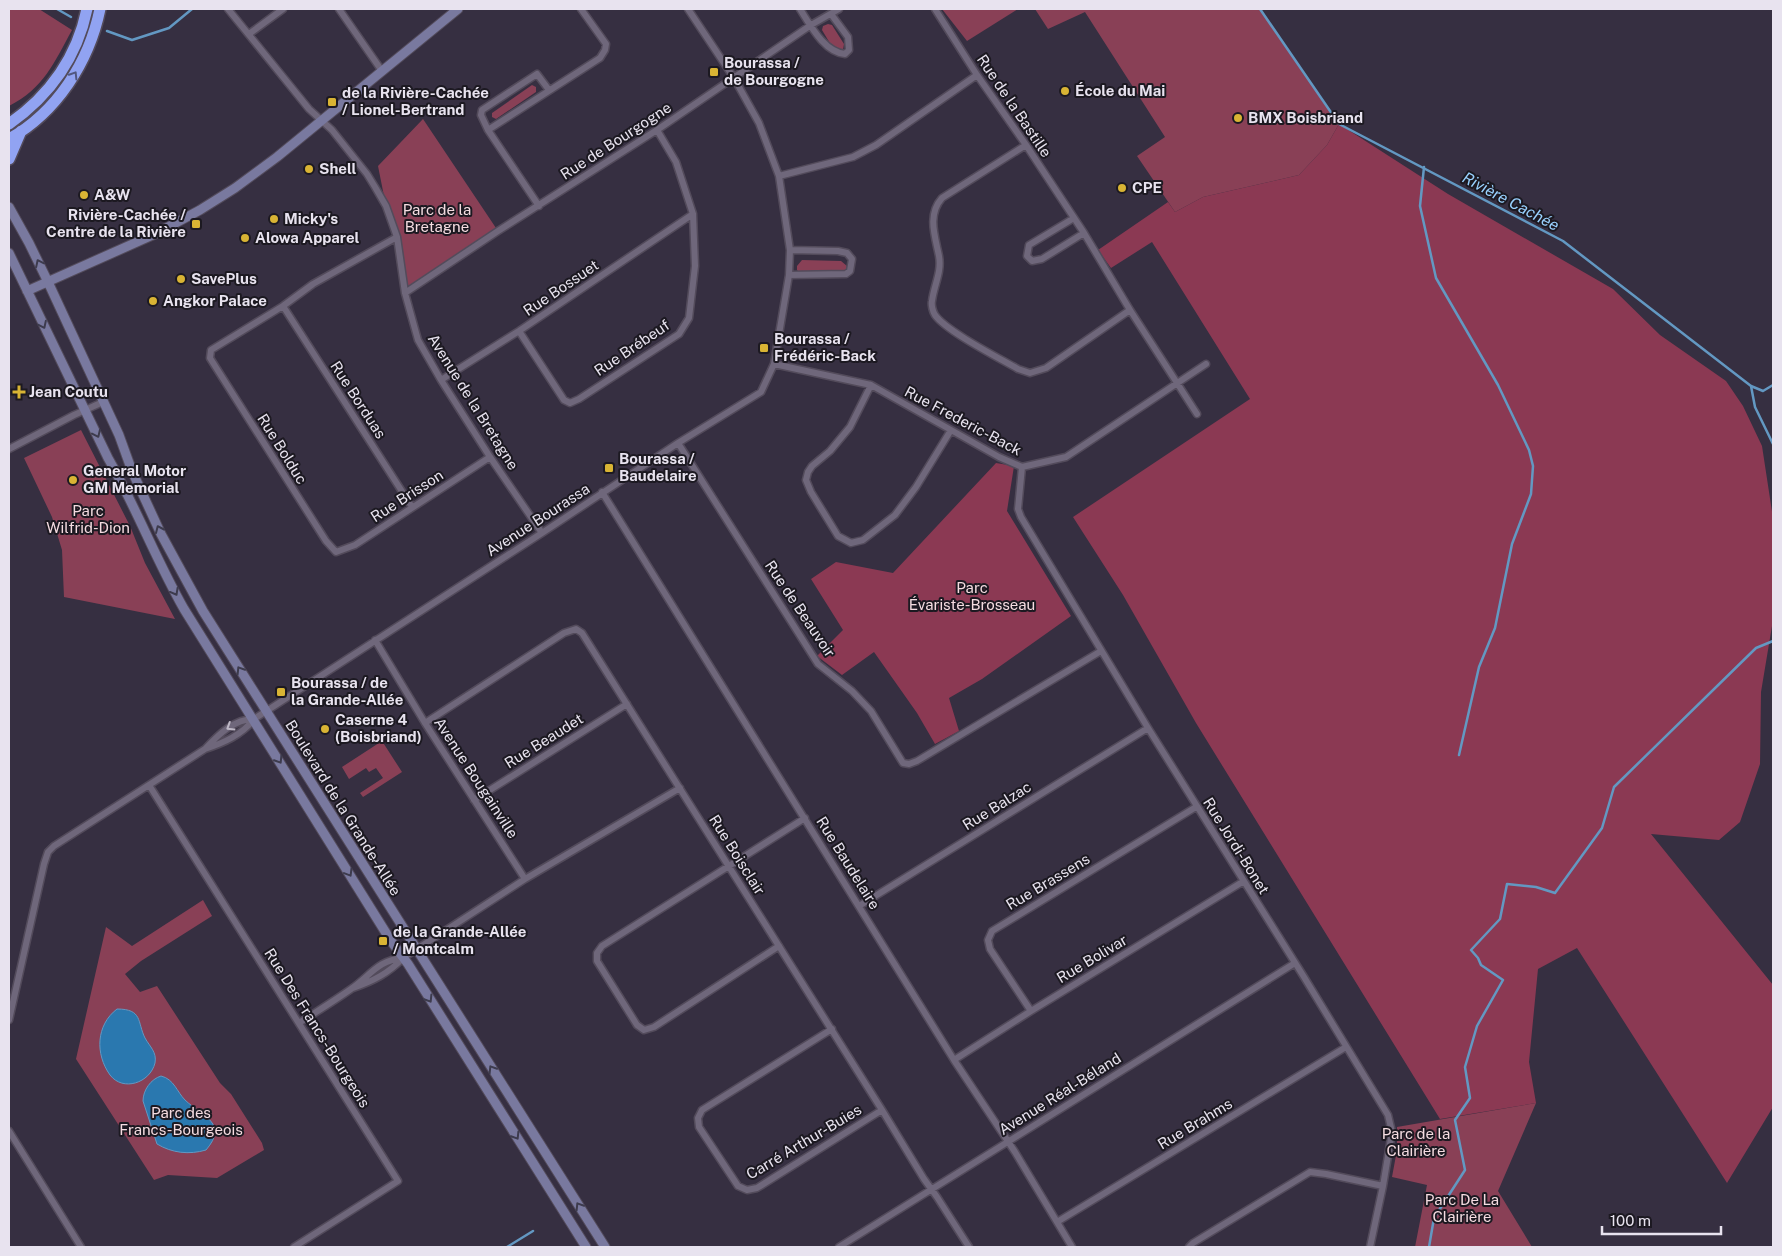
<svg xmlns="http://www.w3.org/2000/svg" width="1782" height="1256" viewBox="0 0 1782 1256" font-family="'Public Sans',sans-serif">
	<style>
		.green { fill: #894056 }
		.forest { fill: #8b3953 }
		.water { fill: #2a78af; stroke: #6398c2 }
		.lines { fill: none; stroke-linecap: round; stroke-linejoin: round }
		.stream { stroke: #6398c2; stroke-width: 2.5 }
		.street-casing { stroke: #534b5b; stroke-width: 9 }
		.secondary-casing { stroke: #534b5b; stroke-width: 11 }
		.highway-casing { stroke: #534b5b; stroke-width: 14 }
		.street { stroke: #6f677b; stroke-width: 6 }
		.secondary { stroke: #79799f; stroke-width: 9 }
		.highway { stroke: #91a3f2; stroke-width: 11 }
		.oneway { stroke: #51577f }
		.oneway2 { stroke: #3d3b4d }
		.oneway3 { stroke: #beb8c6 }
		.poi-dot { fill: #d9b434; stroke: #1c1921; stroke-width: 2 }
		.labels { text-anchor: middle; stroke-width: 4; stroke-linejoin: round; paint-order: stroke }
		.poi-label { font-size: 15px; font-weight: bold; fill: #e8e3ef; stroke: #1c1921; text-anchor: start }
		.street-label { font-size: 15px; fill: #e8e3ef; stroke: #1c1921 }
		.park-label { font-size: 15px; fill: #f5dce1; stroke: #1c1921 }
		.water-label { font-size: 16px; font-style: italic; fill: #98d0fd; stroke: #1c1921 }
	</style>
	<rect width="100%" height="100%" fill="#362f41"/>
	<path class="green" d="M9,9h30l33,21c-18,33 -28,58 -63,76z
		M942,9h76l-51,32z
		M1035,9h225l79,115 -12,21 -28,30 -96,22 -28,15 -38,-56 28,-19 -80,-125 -37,17z
		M828,24l4,1 12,19 -1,6 -3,2 -6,-2 -12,-20 1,-4z
		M532,85l4,2v5l-40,27 -4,-2v-4z
		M423,119l75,112 -93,62 -8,-56 -11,-31 -8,-40z
		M802,260l39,1 6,5 -3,10 -43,-2 -4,-4v-4z
		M81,430l49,96 15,37 30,56 -111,-22 -2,-47 -10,-33 -28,-59z
		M382,741l20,31 -39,25 -3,-4 23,-15 -7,-10 -7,4 -3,-4 -17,11 -7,-12z
		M203,900l9,16 -71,45 -16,13 15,18 17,-6 63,97 11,11 31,49 2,7 -47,28 -49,-3 -14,5 -78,-121 30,-132 26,19z
		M1536,1103l-38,88 34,56h-117l12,-62 -35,-8 5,-27v-23z"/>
	<path class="forest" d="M1339,124l109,70 165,95 47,46 66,46 17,25 19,40 11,72v102l-12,72 -1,72 -20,58 -21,18 -68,-6 122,151v122l-46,76 -150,-235 -39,21 -9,93 7,41 -96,16 -244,-396 -73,-128 -50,-78 177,-118 -98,-157 -41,26 -13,-18 70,-48 7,10 28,-15 96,-22 28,-30z
		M996,463l18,3 -7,45 64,105 -89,63 -33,19 10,33 -24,13 -18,-31 -43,-61 -32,23 -25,-19 26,-26 -32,-51 25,-17 57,11z"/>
	<path class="water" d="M117,1009c26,0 20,13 28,29 5,9 12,14 10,25 -5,20 -32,29 -45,12 -15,-21 -14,-50 7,-66z
		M161,1076c13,3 16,16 24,24 18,17 44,23 21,50 -17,5 -34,3 -49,-6l-14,-43c0,-11 8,-22 18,-25z"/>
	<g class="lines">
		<path class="stream" d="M57,9l14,8
			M1260,9l79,115 224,117 188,145 12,5 10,-6
			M107,31l25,9 37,-12 23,-19
			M1424,167l-4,39 16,72 62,107 31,65 4,16 -2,28 -19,50 -17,84 -16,39 -20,88
			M1751,386l4,21 18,37
			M507,1247l26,-16
			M1429,1247l5,-29 31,-48 -10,-50 15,-22 -5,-31 12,-41 26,-46 -22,-15 -3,-7 -7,-8 29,-31 7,-35 29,3 19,6 47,-65 12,-41 142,-139 17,-7"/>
		<defs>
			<path id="street" d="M228,9l81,100 23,21 35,44 8,13 11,19 11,31 8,56 13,47 23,40 49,77 52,76
				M339,9l43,62
				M800,9c11,17 24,43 45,45l4,-4 -1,-13 -17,-23
				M935,9l42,66 49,70 58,88 46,77 67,104
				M249,34l34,-25
				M488,130l112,-72 5,-8 1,-6 -25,-35
				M1026,145l-84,53c-15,17 -7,38 -3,58 3,16 -5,29 -7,45 -1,4 1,11 3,14 11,16 64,43 83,54l12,4 16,-5 84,-58
				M779,176l74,-19 23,-12 101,-70
				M539,206l-51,-76 -7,-15 1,-5 55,-36 12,16
				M1074,218l-45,27 -2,11 5,5 10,-2 42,-26
				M397,237l-84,47 -30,22 -72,44 -1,8 116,183 10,11 19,-7 135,-88
				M789,275l57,-1 4,-3 2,-12 -5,-6 -9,-2 -48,-1
				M405,293l93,-62 159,-101 154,-105 28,-16
				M283,306l129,201
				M519,331l45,69 6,3 9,-4 100,-65 10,-16 6,-52 -2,-52 -17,-52 -19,-32
				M774,364l97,21 128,72 23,10 44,-10 140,-93
				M441,380l78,-49 174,-117
				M871,385l-21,42 -20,24 -18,15 -4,6 -2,8 5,12 27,44 13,7 12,-3 32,-25 21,-28 35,-57
				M678,443l140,221 34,27 19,20 32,52 6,1 8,-3 184,-110
				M9,449l65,-34 29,-13
				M1022,467l-4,42 3,8 127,211 156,249 84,138 4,17 -9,54 -13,61
				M602,492l352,568 61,92 57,95
				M375,640l50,83 100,156
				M425,723l139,-90 12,-4 6,4 300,477 42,69 13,18 32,50
				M206,748c12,-13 28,-29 48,-29
				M149,785l249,396 -104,66
				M474,800l153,-96
				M859,906l289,-178
				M779,946l-125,81 -10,3 -7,-5 -40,-64v-8l5,-7 203,-128
				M353,988c20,-7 36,-15 50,-30l122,-79 155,-91
				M1031,1011l-41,-62 -2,-9 4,-9 204,-124
				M9,1020l35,-156 4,-12 6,-6 151,-97c18,-6 37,-14 49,-30l288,-186 136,-90 83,-51 13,-28 15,-89 1,-25 -11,-74 -20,-53 -25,-45 -46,-69
				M299,1023c17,-11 35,-22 52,-34 19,-13 27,-29 52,-31
				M832,1029l-130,81 -4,8 1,9 39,59 9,4 10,-2 125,-78
				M954,1060l77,-49 213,-130
				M9,1131l72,116
				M1057,1222l289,-175
				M839,1247l456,-284
				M1189,1247l4,-4 117,-71 16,2 57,12"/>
			<path id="secondary" d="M9,207l20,36 19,39 71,153 13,36 29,63 42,77 402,636
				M9,253l99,205c28,49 48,102 76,151l207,332 17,23 178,283
				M27,291l128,-57 45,-24 35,-22 42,-31 181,-148"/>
			<path id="highway" d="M9,124c40,-28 68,-67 78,-115
				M9,139c48,-27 80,-77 91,-130
				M9,159l12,-28"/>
		</defs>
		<use href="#street" class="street-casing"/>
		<use href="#secondary" class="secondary-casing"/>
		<use href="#highway" class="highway-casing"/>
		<use href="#street" class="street"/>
		<use href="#secondary" class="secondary"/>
		<use href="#highway" class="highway"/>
	</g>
	<defs><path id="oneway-chevron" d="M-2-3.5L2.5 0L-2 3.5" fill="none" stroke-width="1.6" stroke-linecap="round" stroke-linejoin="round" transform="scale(1.25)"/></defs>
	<use class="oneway" href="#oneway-chevron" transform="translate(74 75) rotate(-58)"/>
	<g class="oneway2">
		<use href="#oneway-chevron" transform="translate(39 263) rotate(-116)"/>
		<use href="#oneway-chevron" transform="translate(43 325) rotate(64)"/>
		<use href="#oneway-chevron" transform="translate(97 434) rotate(65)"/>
		<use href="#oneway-chevron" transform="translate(159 529) rotate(-114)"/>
		<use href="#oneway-chevron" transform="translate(175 592) rotate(61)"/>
		<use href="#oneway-chevron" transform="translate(240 670) rotate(-122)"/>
		<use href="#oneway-chevron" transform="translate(279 760) rotate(58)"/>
		<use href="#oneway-chevron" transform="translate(349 873) rotate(59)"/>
		<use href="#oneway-chevron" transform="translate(429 999) rotate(58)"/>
		<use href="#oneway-chevron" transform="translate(492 1069) rotate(-122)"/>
		<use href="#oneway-chevron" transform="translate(516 1136) rotate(58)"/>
		<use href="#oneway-chevron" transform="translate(579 1206) rotate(-122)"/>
	</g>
	<use class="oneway3" href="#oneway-chevron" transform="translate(230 727) rotate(148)"/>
	<g class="poi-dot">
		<rect x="709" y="67" width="10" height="10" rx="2.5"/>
		<circle cx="1065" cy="91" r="5"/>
		<rect x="327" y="97" width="10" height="10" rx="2.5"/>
		<circle cx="1238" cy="118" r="5"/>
		<circle cx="309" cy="169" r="5"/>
		<circle cx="1122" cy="188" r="5"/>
		<circle cx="84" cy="195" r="5"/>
		<circle cx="274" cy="219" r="5"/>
		<rect x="191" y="219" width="10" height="10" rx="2.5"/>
		<circle cx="245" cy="238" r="5"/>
		<circle cx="181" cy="279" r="5"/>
		<circle cx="153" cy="301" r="5"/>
		<rect x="759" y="343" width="10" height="10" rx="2.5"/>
		<path d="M16.5 384.5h5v5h5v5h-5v5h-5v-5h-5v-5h5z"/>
		<rect x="604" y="463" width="10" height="10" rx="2.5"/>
		<circle cx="73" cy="480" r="5"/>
		<rect x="276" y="687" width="10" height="10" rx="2.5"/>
		<circle cx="325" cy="729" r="5"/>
		<rect x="378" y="936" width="10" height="10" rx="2.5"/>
	</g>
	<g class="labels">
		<g class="poi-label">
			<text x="724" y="68">Bourassa /<tspan x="724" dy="17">de Bourgogne</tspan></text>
			<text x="1075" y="96">École du Mai</text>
			<text x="342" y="98">de la Rivière-Cachée<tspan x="342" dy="17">/ Lionel-Bertrand</tspan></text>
			<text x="1248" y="123">BMX Boisbriand</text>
			<text x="319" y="174">Shell</text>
			<text x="1132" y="193">CPE</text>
			<text x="94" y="200">A&amp;W</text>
			<text x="186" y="220" text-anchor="end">Rivière-Cachée /<tspan x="186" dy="17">Centre de la Rivière</tspan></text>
			<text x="284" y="224">Micky's</text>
			<text x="255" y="243">Alowa Apparel</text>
			<text x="191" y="284">SavePlus</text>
			<text x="163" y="306">Angkor Palace</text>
			<text x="774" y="344">Bourassa /<tspan x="774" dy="17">Frédéric-Back</tspan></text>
			<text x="29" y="397">Jean Coutu</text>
			<text x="619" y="464">Bourassa /<tspan x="619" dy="17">Baudelaire</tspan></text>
			<text x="83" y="476">General Motor<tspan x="83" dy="17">GM Memorial</tspan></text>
			<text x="291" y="688">Bourassa / de<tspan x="291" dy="17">la Grande-Allée</tspan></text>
			<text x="335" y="725">Caserne 4<tspan x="335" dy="17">(Boisbriand)</tspan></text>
			<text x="393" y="937">de la Grande-Allée<tspan x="393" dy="17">/ Montcalm</tspan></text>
		</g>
		<g class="street-label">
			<text transform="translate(1014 106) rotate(56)" y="5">Rue de la Bastille</text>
			<text transform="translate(616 141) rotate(-33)" y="5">Rue de Bourgogne</text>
			<text transform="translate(561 288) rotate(-34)" y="5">Rue Bossuet</text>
			<text transform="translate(632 348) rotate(-34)" y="5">Rue Brébeuf</text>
			<text transform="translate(358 400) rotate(57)" y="5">Rue Borduas</text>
			<text transform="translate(473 402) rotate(58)" y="5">Avenue de la Bretagne</text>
			<text transform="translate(963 421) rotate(28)" y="5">Rue Frederic-Back</text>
			<text transform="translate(282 449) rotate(58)" y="5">Rue Bolduc</text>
			<text transform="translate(407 496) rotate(-33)" y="5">Rue Brisson</text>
			<text transform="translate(538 520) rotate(-33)" y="5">Avenue Bourassa</text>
			<text transform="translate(800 609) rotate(56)" y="5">Rue de Beauvoir</text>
			<text transform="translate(544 741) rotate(-32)" y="5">Rue Beaudet</text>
			<text transform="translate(476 778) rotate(57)" y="5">Avenue Bougainville</text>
			<text transform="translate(997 806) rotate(-32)" y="5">Rue Balzac</text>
			<text transform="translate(343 808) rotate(58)" y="5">Boulevard de la Grande-Allée</text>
			<text transform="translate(1236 846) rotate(58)" y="5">Rue Jordi-Bonet</text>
			<text transform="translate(737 855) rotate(58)" y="5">Rue Boisclair</text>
			<text transform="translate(848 863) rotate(58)" y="5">Rue Baudelaire</text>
			<text transform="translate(1048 882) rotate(-31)" y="5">Rue Brassens</text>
			<text transform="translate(1092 959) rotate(-31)" y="5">Rue Bolivar</text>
			<text transform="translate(317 1028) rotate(58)" y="5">Rue Des Francs-Bourgeois</text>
			<text transform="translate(1060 1094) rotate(-32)" y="5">Avenue Réal-Béland</text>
			<text transform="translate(1195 1124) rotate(-31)" y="5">Rue Brahms</text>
			<text transform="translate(804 1142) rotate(-31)" y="5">Carré Arthur-Buies</text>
		</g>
		<g class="park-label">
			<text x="437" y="215">Parc de la<tspan x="437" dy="17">Bretagne</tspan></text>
			<text x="88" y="516">Parc<tspan x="88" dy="17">Wilfrid-Dion</tspan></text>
			<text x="972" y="593">Parc<tspan x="972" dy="17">Évariste-Brosseau</tspan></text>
			<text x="181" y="1118">Parc des<tspan x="181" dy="17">Francs-Bourgeois</tspan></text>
			<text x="1416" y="1139">Parc de la<tspan x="1416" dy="17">Clairière</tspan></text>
			<text x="1462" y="1205">Parc De La<tspan x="1462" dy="17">Clairière</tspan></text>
		</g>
		<g class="water-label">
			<text transform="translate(1511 201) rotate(28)" y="6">Rivière Cachée</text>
		</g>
	</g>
	<rect width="1782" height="1256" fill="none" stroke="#e8e3ef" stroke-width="20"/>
	<path d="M1602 1226v8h119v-8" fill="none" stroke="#e8e3ef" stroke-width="2.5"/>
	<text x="1610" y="1226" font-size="15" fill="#e8e3ef" stroke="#1c1921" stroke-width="4" paint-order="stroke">100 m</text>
</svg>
